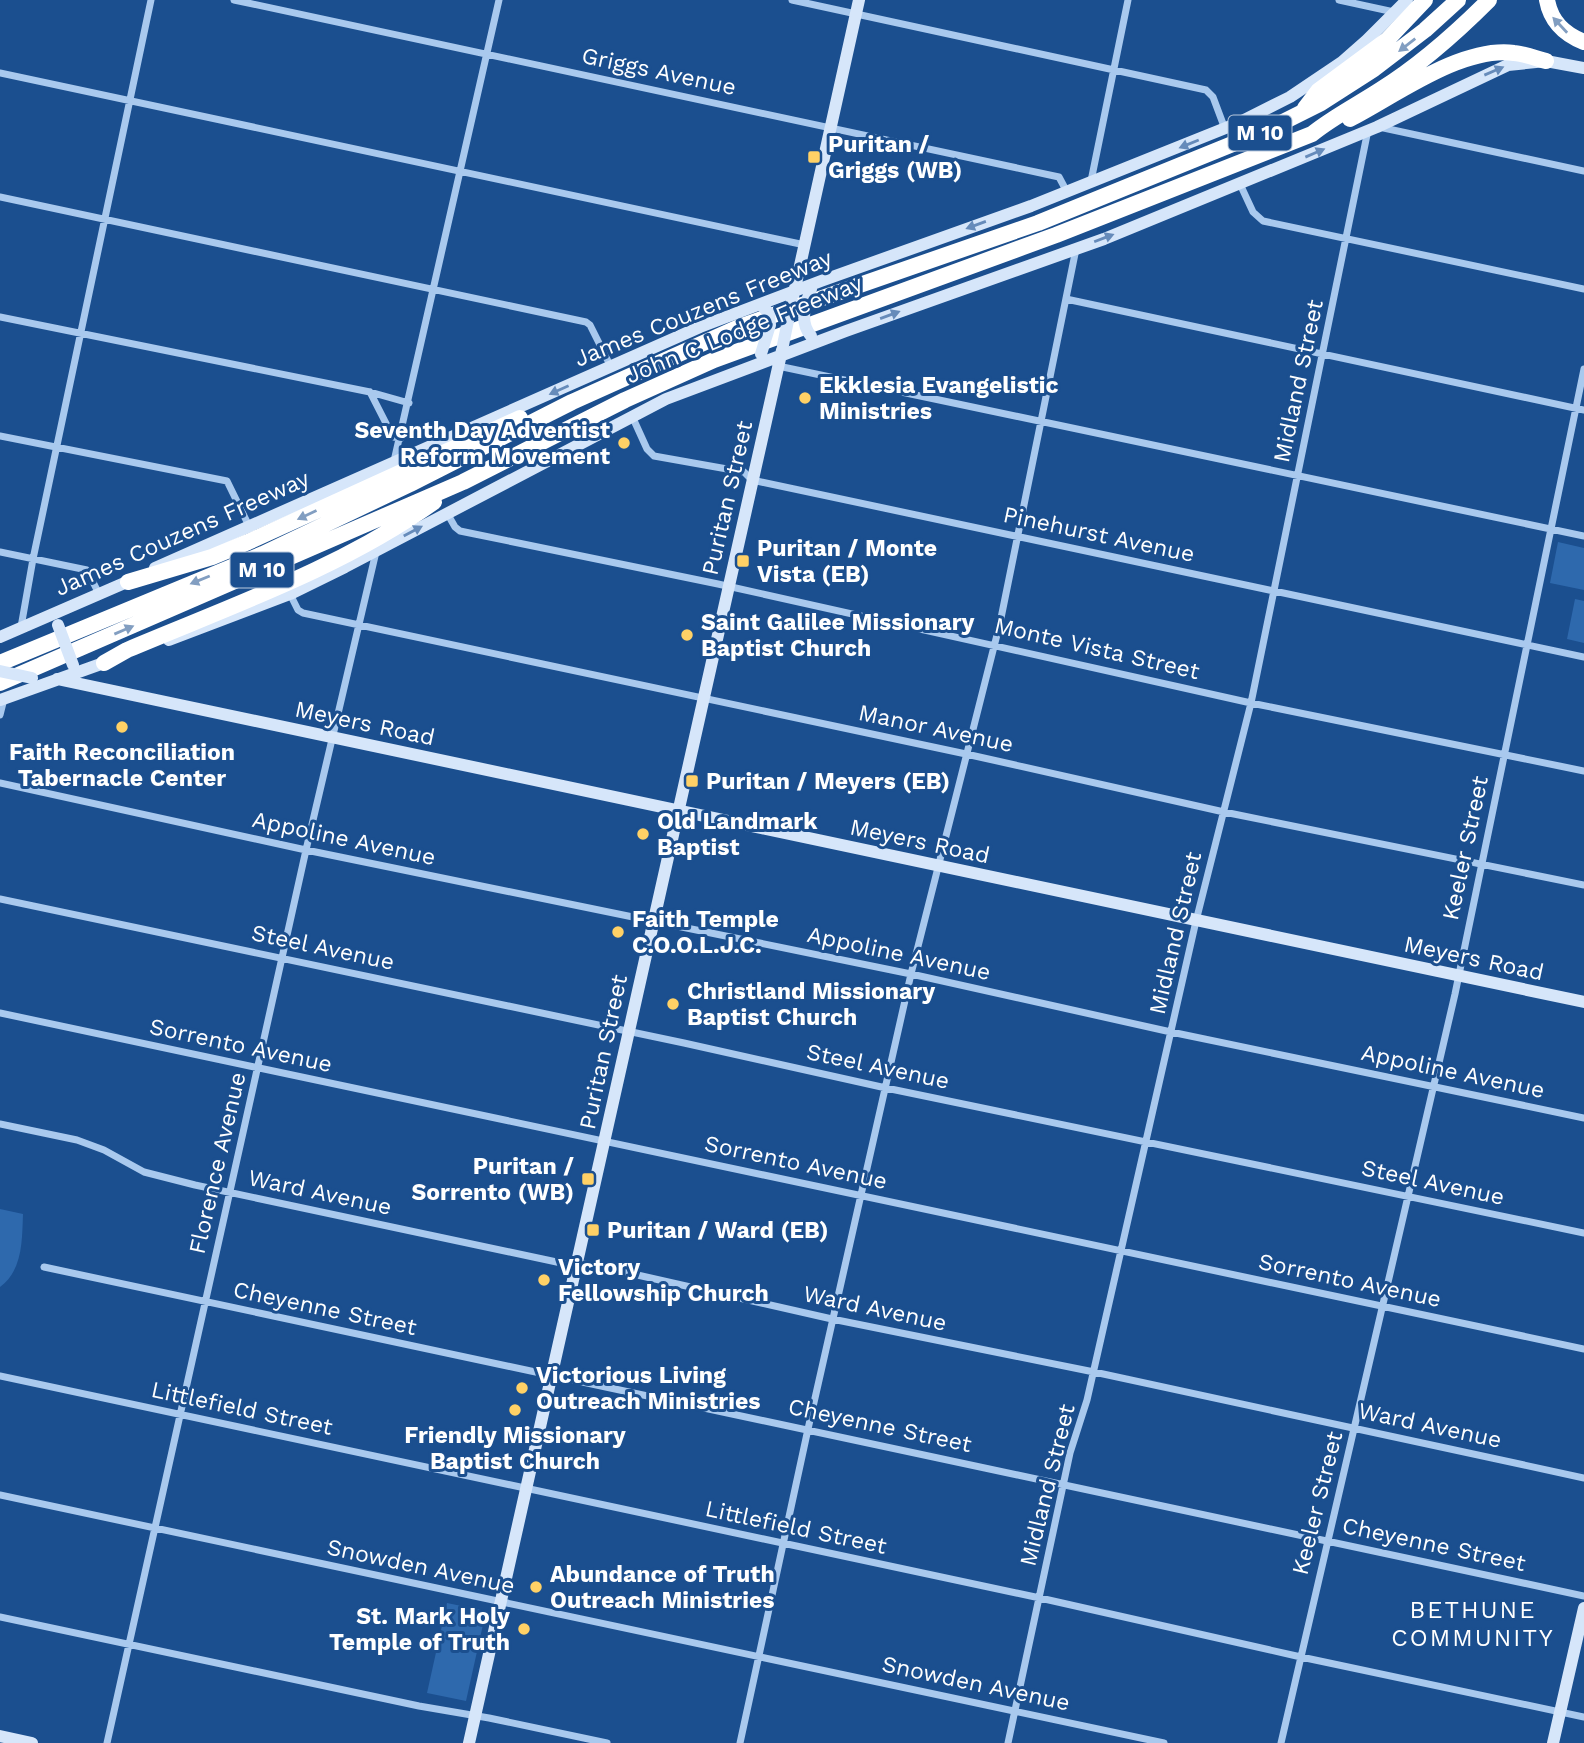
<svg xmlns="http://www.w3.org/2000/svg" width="1584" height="1743" viewBox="0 0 1584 1743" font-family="'Work Sans',sans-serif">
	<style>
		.green { fill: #2e69ad }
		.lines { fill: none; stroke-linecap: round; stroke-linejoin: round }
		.street { stroke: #a9c9ee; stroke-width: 7 }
		.secondary { stroke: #d6e6fa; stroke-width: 12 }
		.highway { stroke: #fff; stroke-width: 16 }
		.secondary-bridge { stroke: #d6e6fa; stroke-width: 12 }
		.oneway { fill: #829ec1 }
		.oneway2 { fill: #668bba }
		.poi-dot { fill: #ffd166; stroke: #1b4f8f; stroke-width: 2.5 }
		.labels { text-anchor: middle; stroke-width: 6; stroke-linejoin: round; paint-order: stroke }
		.shield { fill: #1b4f8f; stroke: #bbcadd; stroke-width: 2 }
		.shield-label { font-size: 21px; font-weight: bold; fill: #fff }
		.street-label { font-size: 23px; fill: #fff; stroke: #1b4f8f }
		.poi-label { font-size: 23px; font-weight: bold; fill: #fff; stroke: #1b4f8f; text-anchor: start }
		.neighbourhood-label { font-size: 24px; letter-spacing: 2px; fill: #fff; stroke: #1b4f8f }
	</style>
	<rect width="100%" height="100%" fill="#1b4f8f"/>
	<path class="green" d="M1558,542l26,6v42l-34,-7z
		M1575,599l9,2v42l-17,-4z
		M0,1209l23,5c-1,26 0,56 -23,73z
		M447,1603l39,8 -20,90 -39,-8z"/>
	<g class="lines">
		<path class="street" d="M234,0l825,177 8,15
			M792,0l414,90 7,7 12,32
			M1339,0l55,12
			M0,73l805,172
			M1379,127l205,44
			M1091,181l37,-181
			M1240,184l13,28 10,9 321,68
			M0,197l586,125 4,3 21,42
			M1066,299l518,111
			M0,317l370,75 39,11
			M778,366l806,170
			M370,392l23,45 8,1
			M632,416l15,33 7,7 90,16 8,8 832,177
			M0,436l227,45 22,45
			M394,461l105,-461
			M447,513l8,14 5,4 258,53 533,119 333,68
			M0,552l87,18 12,24
			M290,594l8,16 5,3 663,141 258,58 360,73
			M21,627l12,-68 118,-559
			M0,715l4,-16
			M0,783l306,67 605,124 260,58 413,86
			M0,899l684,144 202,45 698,145
			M0,1013l1584,336
			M0,1124l77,16 27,10 40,22 51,13 371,79h21l46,10 199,45 262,53 490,106
			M44,1267l1540,329
			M0,1376l1040,222 261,59 283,60
			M0,1495l1164,248
			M0,1617l419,89 70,12 118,25
			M107,1743l199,-893 70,-298
			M740,1743l68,-314 103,-455 89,-351 76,-374
			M1008,1743l62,-290 17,-53 109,-479 55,-218 117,-573
			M1281,1743l174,-749 129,-625"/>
		<path class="secondary" d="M793,297l66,-297
			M155,568l545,-241 121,-46 210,-75 207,-83 52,-26 52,-35 25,-22 40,-40
			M0,637l136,-59
			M169,640l121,-46 55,-27 321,-168 180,-68 258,-92 273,-112 131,-62 38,-4 38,7
			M57,679l1527,323
			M0,700l112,-40
			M0,1736l32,7
			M469,1743l313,-1393
			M1553,1743l31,-135"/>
		<path class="highway" d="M1547,0c4,22 17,34 37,42
			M1305,108l13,-17 69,-51 38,-40
			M1350,119c45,-23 111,-73 164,-66 11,1 21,5 32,8
			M128,582l84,-25 36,-15 272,-124
			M0,663l263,-109 147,-70 162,-82 167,-75 299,-104 229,-93 54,-27 53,-34 51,-39 33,-30
			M104,663l23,-13c104,-44 214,-82 307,-148
			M0,683l463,-201 162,-82 89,-40 342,-125 256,-101c21,-17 45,-29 68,-44 40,-25 76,-57 109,-90"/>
		<path class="secondary-bridge" d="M811,289c-6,16 -12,33 0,47
			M783,345l9,-44
			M761,354l9,-29 -1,-12 -7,-7
			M58,625l15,40
			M0,671l32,7"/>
	</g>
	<defs><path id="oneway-solid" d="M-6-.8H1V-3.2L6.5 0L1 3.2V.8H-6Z" transform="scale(1.75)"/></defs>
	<g class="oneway">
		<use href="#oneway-solid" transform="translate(1560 25) rotate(-133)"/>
		<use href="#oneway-solid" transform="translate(1407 45) rotate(142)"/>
		<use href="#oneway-solid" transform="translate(307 515) rotate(155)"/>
		<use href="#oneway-solid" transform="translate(200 580) rotate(158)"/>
		<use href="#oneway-solid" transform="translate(124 630) rotate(-23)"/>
	</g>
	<g class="oneway2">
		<use href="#oneway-solid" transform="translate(1494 71) rotate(-23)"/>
		<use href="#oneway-solid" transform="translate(1189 144) rotate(158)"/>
		<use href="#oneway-solid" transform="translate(1315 153) rotate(-23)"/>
		<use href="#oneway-solid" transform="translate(976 225) rotate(160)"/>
		<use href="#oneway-solid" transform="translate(1104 238) rotate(-21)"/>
		<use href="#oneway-solid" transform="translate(890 315) rotate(-20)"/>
		<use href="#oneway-solid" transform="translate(559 390) rotate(156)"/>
		<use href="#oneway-solid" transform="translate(413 531) rotate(-28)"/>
	</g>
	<g class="poi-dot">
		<rect x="807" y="150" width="14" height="14" rx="3.5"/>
		<circle cx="805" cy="398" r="7"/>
		<circle cx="624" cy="443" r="7"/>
		<rect x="736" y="554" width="14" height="14" rx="3.5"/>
		<circle cx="687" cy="635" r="7"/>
		<circle cx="122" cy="727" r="7"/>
		<rect x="685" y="774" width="14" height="14" rx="3.5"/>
		<circle cx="643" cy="834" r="7"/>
		<circle cx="618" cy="932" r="7"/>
		<circle cx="673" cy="1004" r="7"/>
		<rect x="581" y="1172" width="14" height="14" rx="3.5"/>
		<rect x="586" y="1223" width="14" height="14" rx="3.5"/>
		<circle cx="544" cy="1280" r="7"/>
		<circle cx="522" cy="1388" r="7"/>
		<circle cx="515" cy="1410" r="7"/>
		<circle cx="536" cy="1587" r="7"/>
		<circle cx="524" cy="1629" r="7"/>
	</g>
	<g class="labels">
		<g class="shield">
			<rect x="1228.5" y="115.5" width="63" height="35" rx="5"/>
			<rect x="230.5" y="552.5" width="63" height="35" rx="5"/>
		</g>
		<g class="shield-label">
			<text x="1260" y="140">M 10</text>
			<text x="262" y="577">M 10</text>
		</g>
		<g class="street-label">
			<text transform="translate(659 71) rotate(12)" y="8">Griggs Avenue</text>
			<text transform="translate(703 308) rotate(-22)" y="8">James Couzens Freeway</text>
			<text transform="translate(744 329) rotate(-22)" y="8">John C Lodge Freeway</text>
			<text transform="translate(1298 381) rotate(-78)" y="8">Midland Street</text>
			<text transform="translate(727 498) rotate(-77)" y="8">Puritan Street</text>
			<text transform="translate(182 533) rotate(-24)" y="8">James Couzens Freeway</text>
			<text transform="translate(1099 534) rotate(12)" y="8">Pinehurst Avenue</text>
			<text transform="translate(1097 648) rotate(13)" y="8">Monte Vista Street</text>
			<text transform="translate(365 723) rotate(12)" y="8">Meyers Road</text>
			<text transform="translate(936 728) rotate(12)" y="8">Manor Avenue</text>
			<text transform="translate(344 838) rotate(12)" y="8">Appoline Avenue</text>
			<text transform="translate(920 841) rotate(12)" y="8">Meyers Road</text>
			<text transform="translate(1465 848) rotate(-78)" y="8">Keeler Street</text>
			<text transform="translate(1175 933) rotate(-77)" y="8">Midland Street</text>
			<text transform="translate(323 947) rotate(12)" y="8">Steel Avenue</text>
			<text transform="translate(899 953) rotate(12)" y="8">Appoline Avenue</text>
			<text transform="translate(1474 958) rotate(12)" y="8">Meyers Road</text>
			<text transform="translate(241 1045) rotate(12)" y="8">Sorrento Avenue</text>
			<text transform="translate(603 1052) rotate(-78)" y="8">Puritan Street</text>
			<text transform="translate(878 1066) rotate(12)" y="8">Steel Avenue</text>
			<text transform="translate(1453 1071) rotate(12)" y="8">Appoline Avenue</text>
			<text transform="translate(796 1162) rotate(12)" y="8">Sorrento Avenue</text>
			<text transform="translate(217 1163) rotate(-77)" y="8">Florence Avenue</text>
			<text transform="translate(1433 1182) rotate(12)" y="8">Steel Avenue</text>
			<text transform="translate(320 1192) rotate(12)" y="8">Ward Avenue</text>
			<text transform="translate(1350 1280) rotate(12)" y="8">Sorrento Avenue</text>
			<text transform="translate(325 1308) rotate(12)" y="8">Cheyenne Street</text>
			<text transform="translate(875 1308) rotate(12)" y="8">Ward Avenue</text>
			<text transform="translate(242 1408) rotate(12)" y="8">Littlefield Street</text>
			<text transform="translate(880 1425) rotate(12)" y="8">Cheyenne Street</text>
			<text transform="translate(1430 1425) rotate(12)" y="8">Ward Avenue</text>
			<text transform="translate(1047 1485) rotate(-76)" y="8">Midland Street</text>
			<text transform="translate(1317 1503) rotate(-76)" y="8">Keeler Street</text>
			<text transform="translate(796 1527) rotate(12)" y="8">Littlefield Street</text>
			<text transform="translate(1434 1544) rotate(12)" y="8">Cheyenne Street</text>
			<text transform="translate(421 1566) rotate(12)" y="8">Snowden Avenue</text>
			<text transform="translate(976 1683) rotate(12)" y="8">Snowden Avenue</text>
		</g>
		<g class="poi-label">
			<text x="828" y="152">Puritan /<tspan x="828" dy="26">Griggs (WB)</tspan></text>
			<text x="819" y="393">Ekklesia Evangelistic<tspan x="819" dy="26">Ministries</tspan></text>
			<text x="610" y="438" text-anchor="end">Seventh Day Adventist<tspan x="610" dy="26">Reform Movement</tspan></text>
			<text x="757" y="556">Puritan / Monte<tspan x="757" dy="26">Vista (EB)</tspan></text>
			<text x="701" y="630">Saint Galilee Missionary<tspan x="701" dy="26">Baptist Church</tspan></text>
			<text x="122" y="760" text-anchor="middle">Faith Reconciliation<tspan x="122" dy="26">Tabernacle Center</tspan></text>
			<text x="706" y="789">Puritan / Meyers (EB)</text>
			<text x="657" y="829">Old Landmark<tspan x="657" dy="26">Baptist</tspan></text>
			<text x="632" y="927">Faith Temple<tspan x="632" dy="26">C.O.O.L.J.C.</tspan></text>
			<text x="687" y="999">Christland Missionary<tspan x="687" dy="26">Baptist Church</tspan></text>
			<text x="574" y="1174" text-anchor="end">Puritan /<tspan x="574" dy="26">Sorrento (WB)</tspan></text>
			<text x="607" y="1238">Puritan / Ward (EB)</text>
			<text x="558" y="1275">Victory<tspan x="558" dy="26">Fellowship Church</tspan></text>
			<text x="536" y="1383">Victorious Living<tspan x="536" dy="26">Outreach Ministries</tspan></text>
			<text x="515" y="1443" text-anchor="middle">Friendly Missionary<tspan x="515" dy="26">Baptist Church</tspan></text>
			<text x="550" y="1582">Abundance of Truth<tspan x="550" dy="26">Outreach Ministries</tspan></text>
			<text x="510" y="1624" text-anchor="end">St. Mark Holy<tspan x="510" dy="26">Temple of Truth</tspan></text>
		</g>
		<g class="neighbourhood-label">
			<text x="1473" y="1618">BETHUNE<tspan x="1473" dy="28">COMMUNITY</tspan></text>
		</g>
	</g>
</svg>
